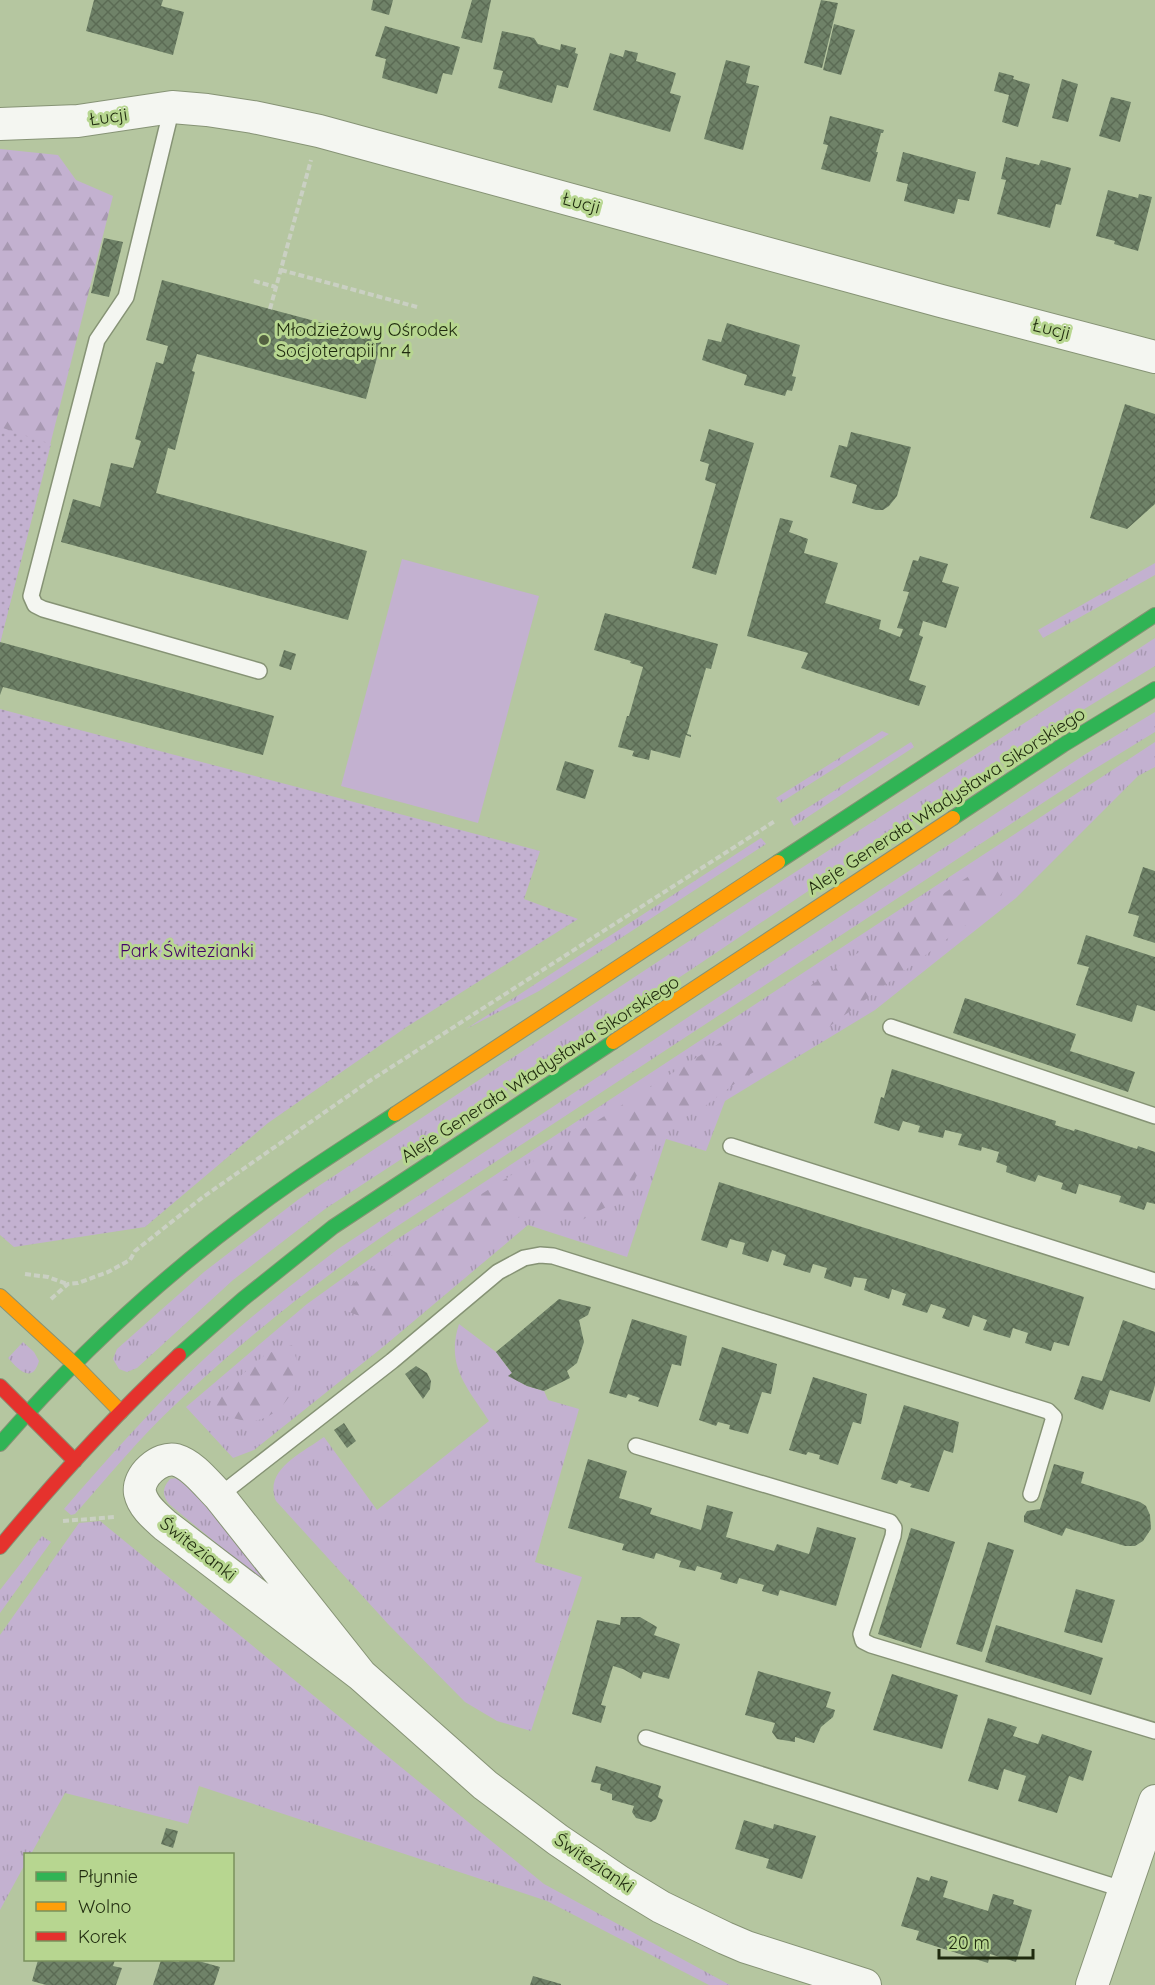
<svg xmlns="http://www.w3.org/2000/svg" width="1155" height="1985" viewBox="0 0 1155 1985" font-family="Quicksand,sans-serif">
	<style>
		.grass { fill: url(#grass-tufts) }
		.forest { fill: url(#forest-firs) }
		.park { fill: url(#park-dots) }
		.pitch { fill: #c3b1d0 }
		.building { fill: url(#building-cross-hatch) }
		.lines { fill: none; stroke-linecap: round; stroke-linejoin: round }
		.lane-casing { stroke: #869375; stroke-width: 18 }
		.street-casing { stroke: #869375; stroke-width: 34 }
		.fast-casing { stroke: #869375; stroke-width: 16 }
		.slow-casing { stroke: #869375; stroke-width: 16 }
		.jam-casing { stroke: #869375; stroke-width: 16 }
		.path { stroke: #cad0c3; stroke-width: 4; stroke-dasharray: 6 3; stroke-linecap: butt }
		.lane { stroke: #f4f6f1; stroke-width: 15 }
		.street { stroke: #f4f6f1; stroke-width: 32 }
		.fast { stroke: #30b455; stroke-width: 14 }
		.slow { stroke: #ff9f0a; stroke-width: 14 }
		.jam { stroke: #e5322d; stroke-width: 14 }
		.poi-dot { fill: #546141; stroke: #b7d690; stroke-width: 2 }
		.labels { text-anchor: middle; stroke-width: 6; stroke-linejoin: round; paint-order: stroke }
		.street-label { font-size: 18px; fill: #1f2a0e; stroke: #b7d690 }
		.poi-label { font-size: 18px; fill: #1f2a0e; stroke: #b7d690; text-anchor: start }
		.park-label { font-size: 18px; fill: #45006a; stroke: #b7d690 }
	</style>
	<defs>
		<pattern id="grass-tufts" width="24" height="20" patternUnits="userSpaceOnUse" patternTransform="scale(1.5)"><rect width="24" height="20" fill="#c3b1d0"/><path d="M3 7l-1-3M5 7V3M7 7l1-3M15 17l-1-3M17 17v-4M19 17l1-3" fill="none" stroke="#a798b1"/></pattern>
		<pattern id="forest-firs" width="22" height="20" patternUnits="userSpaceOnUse" patternTransform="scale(1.5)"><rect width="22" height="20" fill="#c3b1d0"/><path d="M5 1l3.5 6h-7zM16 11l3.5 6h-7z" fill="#a798b1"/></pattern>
		<pattern id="park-dots" width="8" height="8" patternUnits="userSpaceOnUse" patternTransform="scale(1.5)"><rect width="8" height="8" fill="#c3b1d0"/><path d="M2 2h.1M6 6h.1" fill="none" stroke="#a798b1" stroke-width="1.8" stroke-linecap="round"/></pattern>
		<pattern id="building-cross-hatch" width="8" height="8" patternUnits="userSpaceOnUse" patternTransform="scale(1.5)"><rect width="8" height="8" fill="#6f8268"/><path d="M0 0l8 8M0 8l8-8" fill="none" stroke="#5b6b54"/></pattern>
	</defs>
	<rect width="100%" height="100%" fill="#b5c6a0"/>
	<path class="grass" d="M1155,563v12l-112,63 -5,-8z
		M1155,638v28l-125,76 -344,231 -361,236 -92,71 -96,88 -10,4 -8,-3 -6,-10 4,-10 87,-77 95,-73 381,-252z
		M1155,712v20l-62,38 -703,461c-75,52 -147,109 -213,172 -37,34 -69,74 -102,111l-4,1 -7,-6c45,-52 90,-103 140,-150 42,-39 88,-75 134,-110l746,-494z
		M882,731l7,3 -109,69 -4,-5z
		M911,742l3,5 -120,79 -4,-7z
		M1155,742v25l-17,9 -122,122 -141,112 -150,91 -19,50 -40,-12 -39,118 -99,-32 -145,122 -129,103 -21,8 -47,-51 121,-103 89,-64z
		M761,838l5,6 -227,147 -73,38z
		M459,1324l37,28 16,21 -3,3 18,10 17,5 4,9 31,9 -44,153 47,15 -51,154 -34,-10 -32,-19 -77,-78 -112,-123c-13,-31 26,-48 48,-64l53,73 112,-89c-20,-32 -44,-54 -30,-97z
		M23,1342l11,10 5,9c-7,24 -21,8 -31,-3z
		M176,1478l12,9 80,87 -6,7 -93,-77c-7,-9 -7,-16 1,-25z
		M100,1521l444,363 186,101h-21l-162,-84 -348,-115 -11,38 -123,-31 -34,61h-5l-1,10 -25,46v-275l79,-112z
		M42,1536l9,6 -51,71v-23z"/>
	<path class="forest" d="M0,149l58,6 18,25 37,16 -113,447z
		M979,869h20l11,13 -16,22 -168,125 -89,53 -40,30 -30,13 -29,48 -11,23 -47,25 -44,-10 -32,12 -66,60 -54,42 -38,-14 4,-25 89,-65 380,-241z
		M292,1345c3,10 8,22 6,32 -5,21 -23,41 -44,44 -10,1 -23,-4 -33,-6l-9,-11 25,-25 29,-25z"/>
	<path class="park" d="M0,427l51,17 -51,199z
		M0,709l540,142 -16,48 54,20 -170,107 -140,97 -123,104 -131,20 -14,-12z"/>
	<path class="pitch" d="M402,559l137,37 -61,227 -137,-37z"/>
	<path class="building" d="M94,0h69l-2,6 23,6 -11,43 -87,-24z
		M373,0h20l-4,15 -18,-5z
		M472,0h19l-9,43 -21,-5z
		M821,0l17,3 -16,65 -18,-5z
		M834,24l21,6 -14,45 -18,-5z
		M385,26l75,21 -8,28 -9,-2 -6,21 -55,-16 4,-19 -11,-3z
		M502,31l32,7 4,6 22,6 1,-6 15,4 -1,5 3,1 -10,34 -11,-3 -5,18 -54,-15 5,-17 -10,-2z
		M625,50l13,3 -2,8 40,12 -6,20 11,3 -11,36 -77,-22 17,-57 13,4z
		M726,60l24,6 -4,17 13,3 -16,64 -39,-11z
		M999,72l15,4 -1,3 17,5 -12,43 -16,-5 7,-27 -15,-4z
		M1062,79l16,5 -10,38 -16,-4z
		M1111,97l20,5 -11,40 -21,-6z
		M830,116l54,14 -1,3h-2l-5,19h2l-8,30 -49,-13 7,-24 -5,-1z
		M903,152l73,20 -7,29 -11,-2 -4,15 -50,-13 4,-17 -12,-3z
		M1006,157l33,8 2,-5 30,8 -10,37 -5,-1 -6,24 -53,-14 9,-34 -5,-1z
		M1108,190l30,8 1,-4 13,3 -14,54 -24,-7 1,-3 -19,-5z
		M104,238l19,4 -14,55 -18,-4z
		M162,280l220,59 -16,60 -169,-45 -5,17 3,1 -20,78 -7,-2 -12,45 211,58 -19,69 -287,-78 12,-43 27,8 11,-44 22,5 8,-27 -6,-2 21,-77 7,2 5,-18 -22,-6z
		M727,323l73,22 -8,31 4,1 -4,14 -5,-1 -2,6 -41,-11 3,-10 -45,-15 6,-21 13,3z
		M1125,404l30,10v90l-28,25 -37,-11z
		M709,429l45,14 -38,132 -24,-7 24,-84 -11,-4 4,-16 -9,-3z
		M851,432l60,15 -14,49 -8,10 -6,4h-7l-24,-7 5,-18 -27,-8 9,-32 8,2z
		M780,518l13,3 -4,11 19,7 -4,14 34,10 -13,40 56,17 -2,9 21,8 3,-8 -6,-1 12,-36 -6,-1 10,-31 5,1 2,-5 28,8 -6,18 17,5 -13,41 -23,-7 -4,14 4,2 -14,43 17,6 -7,20 -118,-38 7,-15 -61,-17z
		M605,613l113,31 -7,25 -5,-1 -19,66 4,1v2l-5,-2 -6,23 -29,-8 -2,10 -17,-4 2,-5 -16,-4 9,-31h2l14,-49 -13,-4 1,-2 -37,-11z
		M0,642l274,74 -11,39 -260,-68 -3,8z
		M284,650l12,4 -5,16 -12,-4z
		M565,761l29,9 -9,29 -29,-9z
		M1143,867l12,4v72l-22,-7 6,-20 -11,-3z
		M1086,935l69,22v54l-18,-6 -5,17 -56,-17 13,-38 -12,-3z
		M965,998l111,36 -6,17 65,21 -7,20 -175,-59z
		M892,1069l164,52 -1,4 19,6 1,-2 62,20 1,-3 17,6v52l-8,-2 -3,8 -25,-8 2,-6 -42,-12 -3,10 -15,-5 2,-6 -25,-8 -3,7 -29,-10 1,-6 -11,-4 3,-10 -17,-5 -1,4 -23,-6 4,-11 -17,-4 -2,8 -25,-6 2,-6 -17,-5 -4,10 -25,-8 7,-26 3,1z
		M719,1182l365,115 -15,49 -15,-4 -3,9 -26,-8 3,-10 -15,-5 -3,10 -27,-8 4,-10 -14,-5 -4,12 -27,-9 4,-9 -15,-5 -4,9 -25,-8 4,-11 -14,-5 -3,10 -25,-9 3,-11 -13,-2 -3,10 -27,-9 3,-10 -14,-4 -3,9 -27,-8 3,-10 -14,-5 -4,12 -26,-8 3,-11 -15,-4 -3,9 -26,-8z
		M559,1299l32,8 -3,8 -9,5 5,22 -7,21 -10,8 3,7 -26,13 -17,-5 -19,-10 4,-3 -16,-21z
		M632,1319l55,17 -6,30 -9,-2 -14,43 -20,-6 2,-3 -12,-4 -2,4 -17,-5z
		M1123,1320l32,12v53l-5,17 -40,-12 -7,20 -29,-11 8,-23 20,5z
		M722,1347l55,17 -6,30 -9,-2 -14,42 -19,-5 1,-4 -12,-3 -2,4 -17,-6z
		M416,1366l11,7 4,8 -1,8 -7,10 -18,-25z
		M813,1377l54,17 -6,30 -8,-2 -15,43 -19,-6 1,-4 -12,-3 -2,3 -17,-5z
		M904,1405l55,17 -6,31 -9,-3 -15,42 -19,-5 2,-3 -13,-4 -2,4 -16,-5z
		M344,1423l12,18 -9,7 -13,-18z
		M588,1459l39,12 -8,27 33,10 -2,6 51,16 6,-25 26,7 -7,25 48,14 3,-7 32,10 8,-27 39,11 -20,68 -56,-16 -2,6 -16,-5 2,-6 -25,-7 -2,6 -17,-5 2,-6 -25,-7 -2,5 -16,-4 2,-6 -25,-8 -2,6 -32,-9 2,-6 -56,-16z
		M1054,1464l30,8 -3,11 59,19 6,4 4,9 1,14 -8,12 -8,5h-10l-59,-18 -4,8 -38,-14v-6l3,-5 13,-2z
		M911,1528l44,14 -34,106 -43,-14z
		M988,1542l26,8 -32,102 -26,-8z
		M1076,1589l39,11 -13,43 -38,-11z
		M621,1617h19l17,10 -3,8 26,9 -11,35 -26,-7 -2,7 -18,-10 -10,-3 -12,39 5,1 -5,17 -29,-9 25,-94 23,5z
		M996,1625l107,33 -12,37 -106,-33z
		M758,1671l73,21 -5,15 9,3 -2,7 -12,10 -7,16 -19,-6v5l-18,-3 -5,-7 3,-9 -30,-8z
		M892,1674l66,21 -16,54 -69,-19z
		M988,1718l29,9 -4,9 25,8 4,-10 50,17 -9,30 -14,-5 -12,37 -39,-12 8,-25 -22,-7 -6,21 -30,-9z
		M596,1766l65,20 -3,11 5,3 -7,19 -5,3 -15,-4 -4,-6 2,-6 -22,-6v-6l-12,-4 1,-6 -10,-2z
		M744,1820l29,9 1,-5 42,12 -14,43 -36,-11 3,-9 -34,-10z
		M166,1828l12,3 -5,17 -12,-4z
		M931,1876l17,5 -5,16 45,14 5,-17 21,6 -1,4 19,6 -16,52 -26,-8 -2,9 -72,-23 3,-9 -18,-5 16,-49 12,4z
		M38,1960h77l-2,6 9,2 -6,17h-70l-14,-4z
		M161,1960l18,2 1,-2h15l25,7 -6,18h-61z
		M533,1976l28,8v1h-31z"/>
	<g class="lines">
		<defs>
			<path id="lane" d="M172,107l-46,190 -29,43 -66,256 4,9 8,4 216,62
				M891,1027l264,89
				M731,1146l424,135
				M636,1446l254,76 4,6 -1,8 -32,98 2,7 8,4 284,86
				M219,1496l173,-135 106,-89 26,-14 16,-3 13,1 495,155 6,6 -23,77
				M646,1738l479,152"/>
			<path id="street" d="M0,124l78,-3 94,-14 35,3 46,7 66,14 622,170 214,56
				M361,1675l-142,-179c-12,-12 -26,-31 -43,-36 -16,-4 -39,16 -36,33 3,14 16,24 26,33l195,149 124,110 73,55 62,42 41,25 64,31 21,9 119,38
				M1092,1985l63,-184"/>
			<path id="fast" d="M953,818l110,-73 92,-56
				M778,862l377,-247
				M179,1355l64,-56 90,-72 280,-185
				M0,1444c86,-99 184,-187 292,-262 33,-23 68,-45 103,-68"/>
			<path id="slow" d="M613,1042l340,-224
				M395,1114l383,-252
				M0,1296l74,68 47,48"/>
			<path id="jam" d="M0,1386l75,75
				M0,1547c56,-68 115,-132 179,-192"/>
		</defs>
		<use href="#lane" class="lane-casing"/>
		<use href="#street" class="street-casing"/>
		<use href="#fast" class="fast-casing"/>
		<use href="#slow" class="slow-casing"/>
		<use href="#jam" class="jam-casing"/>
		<path class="path" d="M281,270l136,37
			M254,281l22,6
			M270,309l41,-149
			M25,1274l23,3 19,7
			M51,1299l17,-15 10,-1 30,-11 22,-12 5,-9 68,-54 165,-115 407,-261
			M63,1521l52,-4"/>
		<use href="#lane" class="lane"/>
		<use href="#street" class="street"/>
		<use href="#fast" class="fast"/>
		<use href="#slow" class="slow"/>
		<use href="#jam" class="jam"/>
	</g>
	<circle class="poi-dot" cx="264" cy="340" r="6"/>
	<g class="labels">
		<g class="street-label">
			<text transform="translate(108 117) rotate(-8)" y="6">Łucji</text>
			<text transform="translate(581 203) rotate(15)" y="6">Łucji</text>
			<text transform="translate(1051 329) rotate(14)" y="6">Łucji</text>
			<text transform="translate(946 801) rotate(-33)" y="6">Aleje Generała Władysława Sikorskiego</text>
			<text transform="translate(540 1069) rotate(-33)" y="6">Aleje Generała Władysława Sikorskiego</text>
			<text transform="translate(198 1549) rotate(38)" y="6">Świtezianki</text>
			<text transform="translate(594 1863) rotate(34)" y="6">Świtezianki</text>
		</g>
		<g class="poi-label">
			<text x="276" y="336">Młodzieżowy Ośrodek<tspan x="276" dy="21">Socjoterapii nr 4</tspan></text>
		</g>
		<g class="park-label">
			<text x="187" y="957">Park Świtezianki</text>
		</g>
	</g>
	<rect x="24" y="1853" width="210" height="108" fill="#b7d690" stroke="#7a915c" stroke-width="1.5"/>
	<rect x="36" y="1872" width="30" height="9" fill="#30b455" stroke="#7a915c" stroke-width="1.5"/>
	<text x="78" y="1883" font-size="18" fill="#1f2a0e">Płynnie</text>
	<rect x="36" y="1902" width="30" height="9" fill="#ff9f0a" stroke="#7a915c" stroke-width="1.5"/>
	<text x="78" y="1913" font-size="18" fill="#1f2a0e">Wolno</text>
	<rect x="36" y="1932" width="30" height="9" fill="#e5322d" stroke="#7a915c" stroke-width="1.5"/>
	<text x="78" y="1943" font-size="18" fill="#1f2a0e">Korek</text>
	<path d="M939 1949v9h94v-9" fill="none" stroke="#1f2a0e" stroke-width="3"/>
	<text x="948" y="1949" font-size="18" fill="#1f2a0e" stroke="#b7d690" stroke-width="4.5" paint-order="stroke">20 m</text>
</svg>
